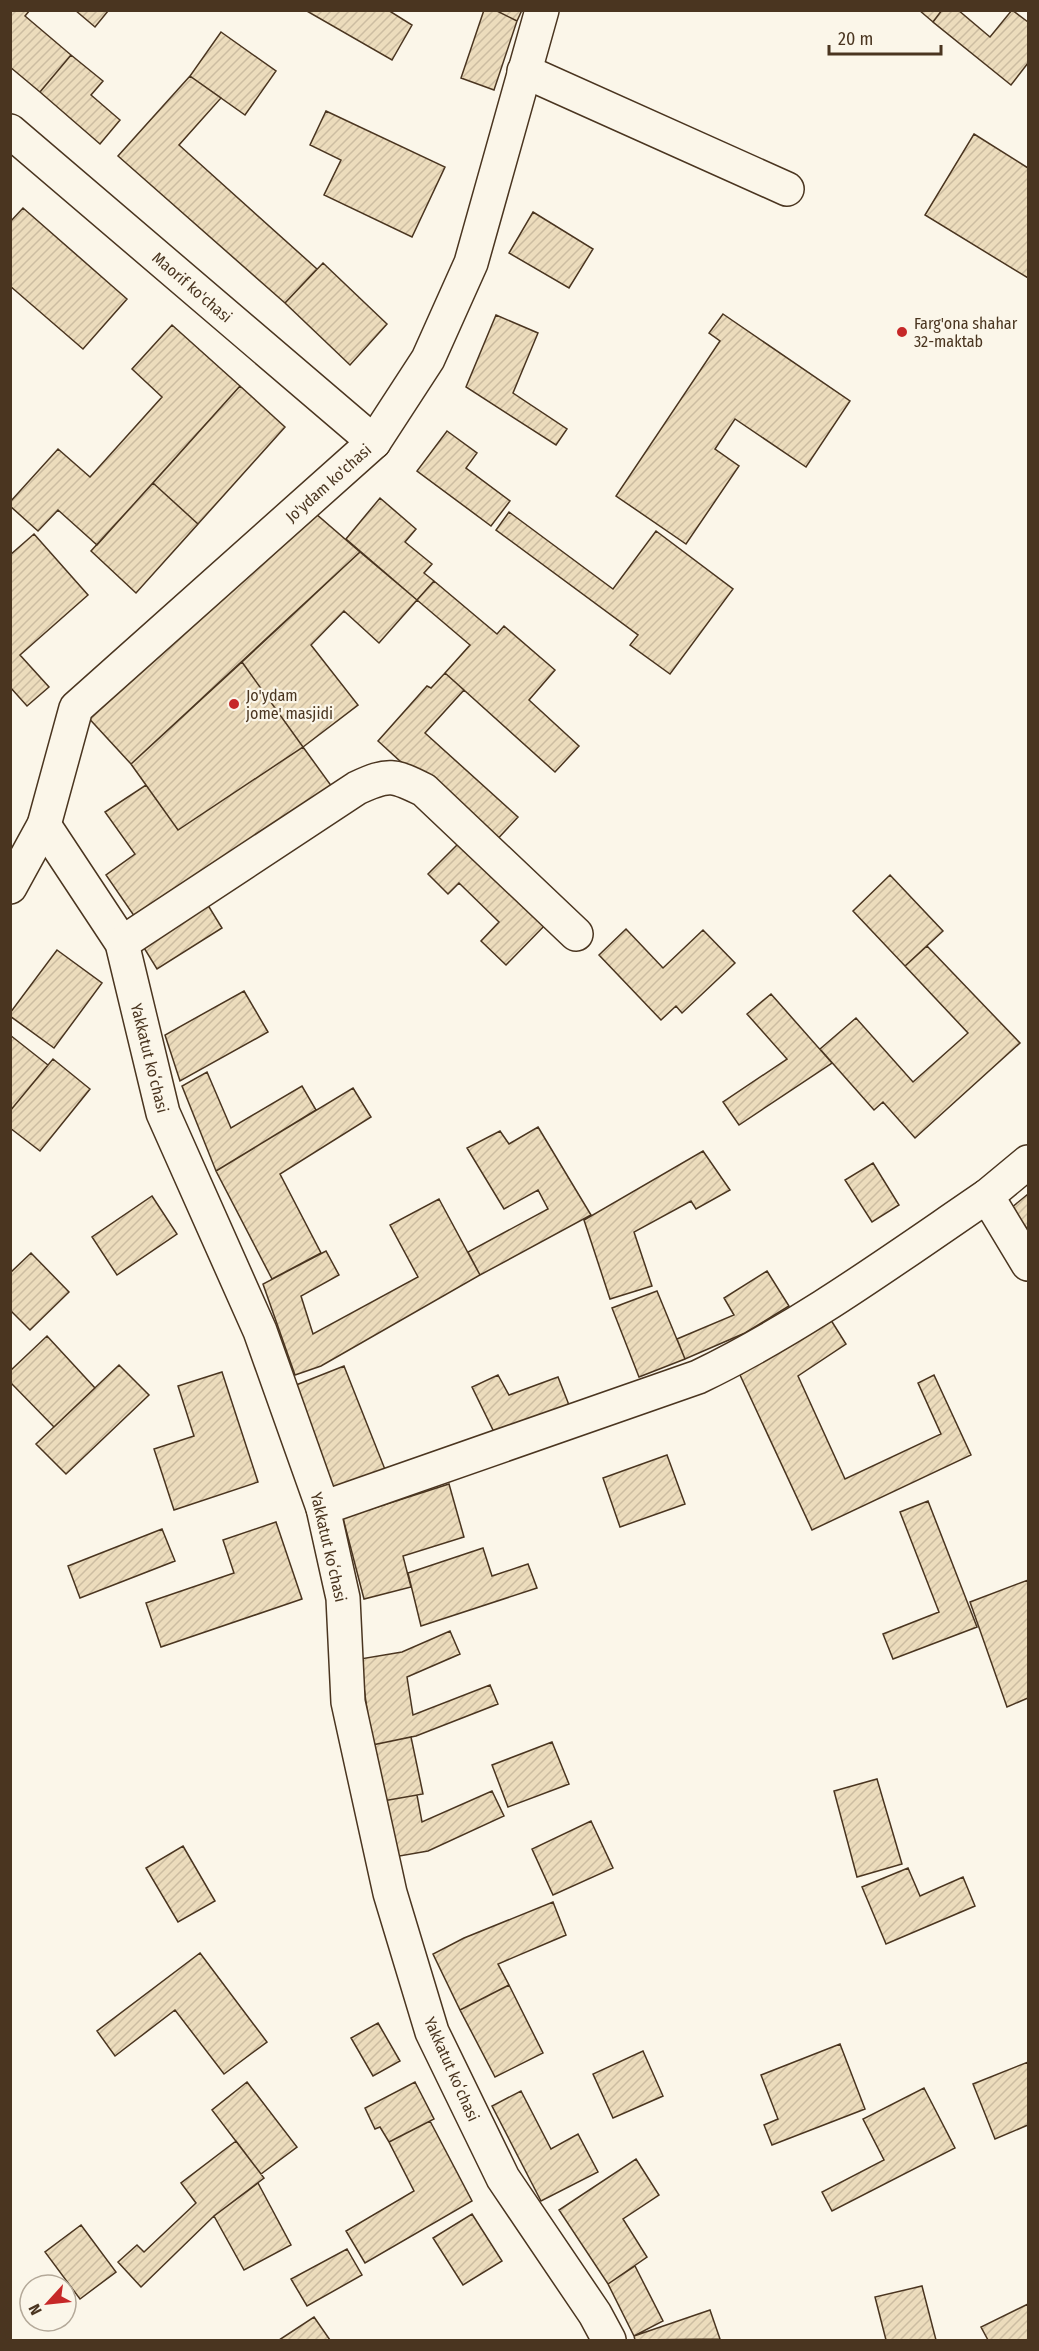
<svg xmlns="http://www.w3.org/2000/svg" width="1039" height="2351" viewBox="0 0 1039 2351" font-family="'Fira Sans Condensed',sans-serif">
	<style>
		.building { fill: url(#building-hatch); stroke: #4a3520; stroke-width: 1.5 }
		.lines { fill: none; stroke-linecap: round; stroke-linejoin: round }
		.minor-casing { stroke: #4a3520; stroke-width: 36 }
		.minor { stroke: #fbf6e9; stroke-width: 33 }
		.poi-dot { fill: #c62828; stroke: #fbf6e9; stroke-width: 2 }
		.labels { text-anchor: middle; stroke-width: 4.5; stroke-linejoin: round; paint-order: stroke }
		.street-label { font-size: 16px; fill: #4a3520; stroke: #fbf6e9 }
		.poi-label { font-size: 16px; fill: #4a3520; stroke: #fbf6e9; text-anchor: start }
	</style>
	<defs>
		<pattern id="building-hatch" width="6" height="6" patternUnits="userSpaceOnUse" patternTransform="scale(1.5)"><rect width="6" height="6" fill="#ecdcbc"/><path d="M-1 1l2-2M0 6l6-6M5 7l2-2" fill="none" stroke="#ccbda1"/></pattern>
	</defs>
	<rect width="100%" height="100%" fill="#fbf6e9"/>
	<path class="building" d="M10,10h20l-5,6 46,39 -31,37 -30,-25z
		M75,10h32l1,1 -13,16z
		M305,10h83l24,15 -20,35z
		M484,10h11l22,11 -23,69 -33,-12z
		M495,10h27l-5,11z
		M919,10h23l-9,12z
		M942,10h16l32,27 22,-27 16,12v41l-17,22 -78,-63z
		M221,32l55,39 -31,44 -55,-39z
		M71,55l32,26 -12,14 29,25 -20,24 -60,-52z
		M190,76l31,22 -42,47 138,124 -32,34 -167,-147z
		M326,111l119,56 -33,70 -88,-42 17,-35 -31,-15z
		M974,134l54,34v110l-103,-63z
		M23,208l104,91 -44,50 -73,-63v-64z
		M533,212l60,37 -24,39 -60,-35z
		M323,263l64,61 -37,41 -65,-62z
		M723,314l127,87 -44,66 -71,-48 -20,30 24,17 -53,78 -70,-48 104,-155 -11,-8z
		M496,315l42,18 -25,60 54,36 -11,16 -90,-58z
		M172,325l68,61 -143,159 -39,-35 -20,21 -28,-25v-4l48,-53 32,28 72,-80 -30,-28z
		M240,386l45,41 -87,97 -45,-41z
		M447,431l30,22 -11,15 44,33 -19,25 -74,-55z
		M153,483l45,41 -62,69 -45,-42z
		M380,498l36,31 -11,13 27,22 -8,9 10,8 -17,19 -71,-61z
		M308,507l52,45 -229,212 -47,-51z
		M509,512l104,77 43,-58 77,58 -63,85 -40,-29 8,-10 -142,-105z
		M34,534l54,61 -68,60 29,32 -22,19 -17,-19v-132z
		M360,552l57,48 -38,43 -35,-32 -33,34 47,60 -55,42 -61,-85z
		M434,581l63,53 7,-8 51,44 -26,30 50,46 -24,26 -110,-99 25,-28 -53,-45z
		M242,662l61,85 -125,83 -47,-66z
		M445,673l19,17 -39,43 93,84 -26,28 -114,-104 49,-55 4,2z
		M303,747l32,44 -196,132 -33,-48 29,-21 -30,-42 41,-27 32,45z
		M465,837l84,84 -43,44 -25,-24 18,-19 -40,-39 -11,11 -20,-20z
		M890,875l53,56 -38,35 -52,-55z
		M206,902l16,26 -65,41 -16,-26z
		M626,929l37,39 40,-38 32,33 -53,50 -6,-7 -15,14 -62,-65z
		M927,946l93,97 -105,95 -32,-36 -9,8 -54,-61 36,-31 57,64 55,-49 -63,-67z
		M57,950l45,33 -48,65 -44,-32v-3z
		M244,991l24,41 -88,49 -15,-46z
		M771,994l61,69 -93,62 -16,-23 64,-43 -40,-45z
		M10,1035l38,30 -38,46z
		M53,1059l37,30 -50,62 -30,-23v-17z
		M207,1072l24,56 71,-42 14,24 -100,61 -34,-85z
		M353,1088l18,29 -91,57 41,79 -49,26 -56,-108z
		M538,1127l53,88 -111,60 -12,-23 80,-43 -10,-19 -34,19 -37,-61 33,-17 9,13z
		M703,1151l27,39 -34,19 -5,-8 -57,31 18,54 -42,13 -26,-79z
		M873,1163l26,42 -27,17 -27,-42z
		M1028,1194v36l-17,-22z
		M152,1196l25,38 -60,41 -25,-38z
		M439,1199l41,76 -159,91 -26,9 -32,-91 63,-33 13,24 -38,21 12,38 105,-57 -28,-52z
		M31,1253l38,39 -39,38 -20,-20v-37z
		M767,1271l22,35 -44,27 -60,26 -8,-20 57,-24 -10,-17z
		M657,1291l28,68 -46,18 -27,-69z
		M829,1317l17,27 -48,32 47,103 96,-45 -23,-51 16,-8 37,80 -159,75 -72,-155z
		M47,1336l48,52 -41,39 -44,-45v-11z
		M119,1365l30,30 -83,79 -30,-30z
		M344,1366l44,111 -52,20 -45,-110z
		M222,1372l36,110 -84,28 -20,-61 40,-13 -16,-50z
		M498,1375l11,20 49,-18 11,28 -75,27 -22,-45z
		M667,1455l18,49 -65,23 -17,-49z
		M449,1484l15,53 -61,19 8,31 -47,12 -21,-81z
		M928,1501l49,126 -84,32 -10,-25 56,-22 -39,-100z
		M276,1522l26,77 -141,48 -15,-44 88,-30 -11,-33z
		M162,1529l13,32 -95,37 -12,-32z
		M483,1548l9,28 36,-12 9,24 -116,38 -13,-53z
		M1028,1580v118l-21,9 -37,-105z
		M450,1631l10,23 -53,23 6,38 77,-30 8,19 -82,32 -44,9 -12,-86 42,-7z
		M411,1737l12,57 -40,7 -11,-56z
		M552,1742l17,42 -61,23 -16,-42z
		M877,1779l25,85 -45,13 -23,-86z
		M492,1791l12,25 -76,35 -34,6 -11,-56 34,-6 5,27z
		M591,1821l22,47 -60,27 -21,-46z
		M183,1846l32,55 -37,21 -32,-54z
		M908,1868l12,28 43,-19 12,29 -89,38 -24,-57z
		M553,1902l13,33 -68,29 11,21 -49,25 -27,-56 31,-16z
		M200,1953l67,89 -43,32 -49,-64 -60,46 -18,-25z
		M509,1985l34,68 -48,24 -35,-67z
		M378,2023l22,38 -27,15 -22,-38z
		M840,2044l25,65 -93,36 -8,-20 14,-6 -17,-44z
		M643,2051l20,45 -50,22 -20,-44z
		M1028,2062v63l-33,14 -22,-55z
		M247,2082l50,65 -36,27 -49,-64z
		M415,2082l19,37 -45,23 -9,-15 -5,2 -10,-21z
		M924,2088l31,60 -123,63 -10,-19 62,-32 -21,-41z
		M521,2091l30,58 27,-15 20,38 -57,29 -49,-95z
		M430,2121l42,80 -107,62 -19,-32 68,-40 -25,-49z
		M236,2141l28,37 -50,38 -73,71 -23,-25 19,-17 7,7 52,-49 -15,-20z
		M636,2159l23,36 -36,24 24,38 -39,27 -49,-74z
		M258,2183l33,62 -47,25 -30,-54z
		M472,2214l30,47 -39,24 -30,-47z
		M81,2225l35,47 -36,27 -35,-47z
		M347,2249l15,26 -55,31 -16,-27z
		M635,2266l28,55 -29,15 -26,-52z
		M922,2286l14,54h-50l-11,-43z
		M1028,2304v36h-40l-7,-13z
		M710,2310l10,29 -85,1 -1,-4z
		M314,2317l16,23h-51z"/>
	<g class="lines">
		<defs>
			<g id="minor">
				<path d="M524,71l263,118"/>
				<path id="s1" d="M10,131l364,311"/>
				<path d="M44,825l78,118 41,170 97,218 63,177 20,90 5,104 42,191 42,139 71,146 92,136 14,26"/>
				<path id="s2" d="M10,887l34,-62 32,-117 298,-266 54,-83 43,-96 71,-253"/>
				<path d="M122,943l235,-155c32,-15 37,-13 67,2l152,144"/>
				<path d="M1028,1162l-41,34 41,68"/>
				<path d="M323,1508l375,-131c102,-49 195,-117 289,-181"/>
			</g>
		</defs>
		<use href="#minor" class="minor-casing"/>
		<use href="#minor" class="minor"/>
	</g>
	<g class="poi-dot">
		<circle cx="902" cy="332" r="6"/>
		<circle cx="234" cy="704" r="6"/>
	</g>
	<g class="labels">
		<g class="street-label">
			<text dy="6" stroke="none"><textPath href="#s1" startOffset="240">Maorif ko'chasi</textPath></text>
			<text dy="6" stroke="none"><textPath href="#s2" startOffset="530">Jo'ydam ko'chasi</textPath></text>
			<text transform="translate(150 1058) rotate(76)" y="6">Yakkatut koʻchasi</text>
			<text transform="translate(329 1547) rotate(77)" y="6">Yakkatut koʻchasi</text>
			<text transform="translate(452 2069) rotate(66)" y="6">Yakkatut koʻchasi</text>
		</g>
		<g class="poi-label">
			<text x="914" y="329">Farg'ona shahar<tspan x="914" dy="18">32-maktab</tspan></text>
			<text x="246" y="701">Jo'ydam<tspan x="246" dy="18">jome' masjidi</tspan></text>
		</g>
	</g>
	<rect width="1039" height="2351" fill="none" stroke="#4a3520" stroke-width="24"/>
	<g transform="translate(48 2303) rotate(243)"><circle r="28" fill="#fbf6e9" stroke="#b4a999" stroke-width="1.5"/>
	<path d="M0-4.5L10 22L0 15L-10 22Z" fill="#c62828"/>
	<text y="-9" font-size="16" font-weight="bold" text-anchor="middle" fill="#4a3520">N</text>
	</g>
	<path d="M829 45v9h112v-9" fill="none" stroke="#4a3520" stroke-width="3"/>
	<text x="838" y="45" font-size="18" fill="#4a3520" stroke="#fbf6e9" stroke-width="4.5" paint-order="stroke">20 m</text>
</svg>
